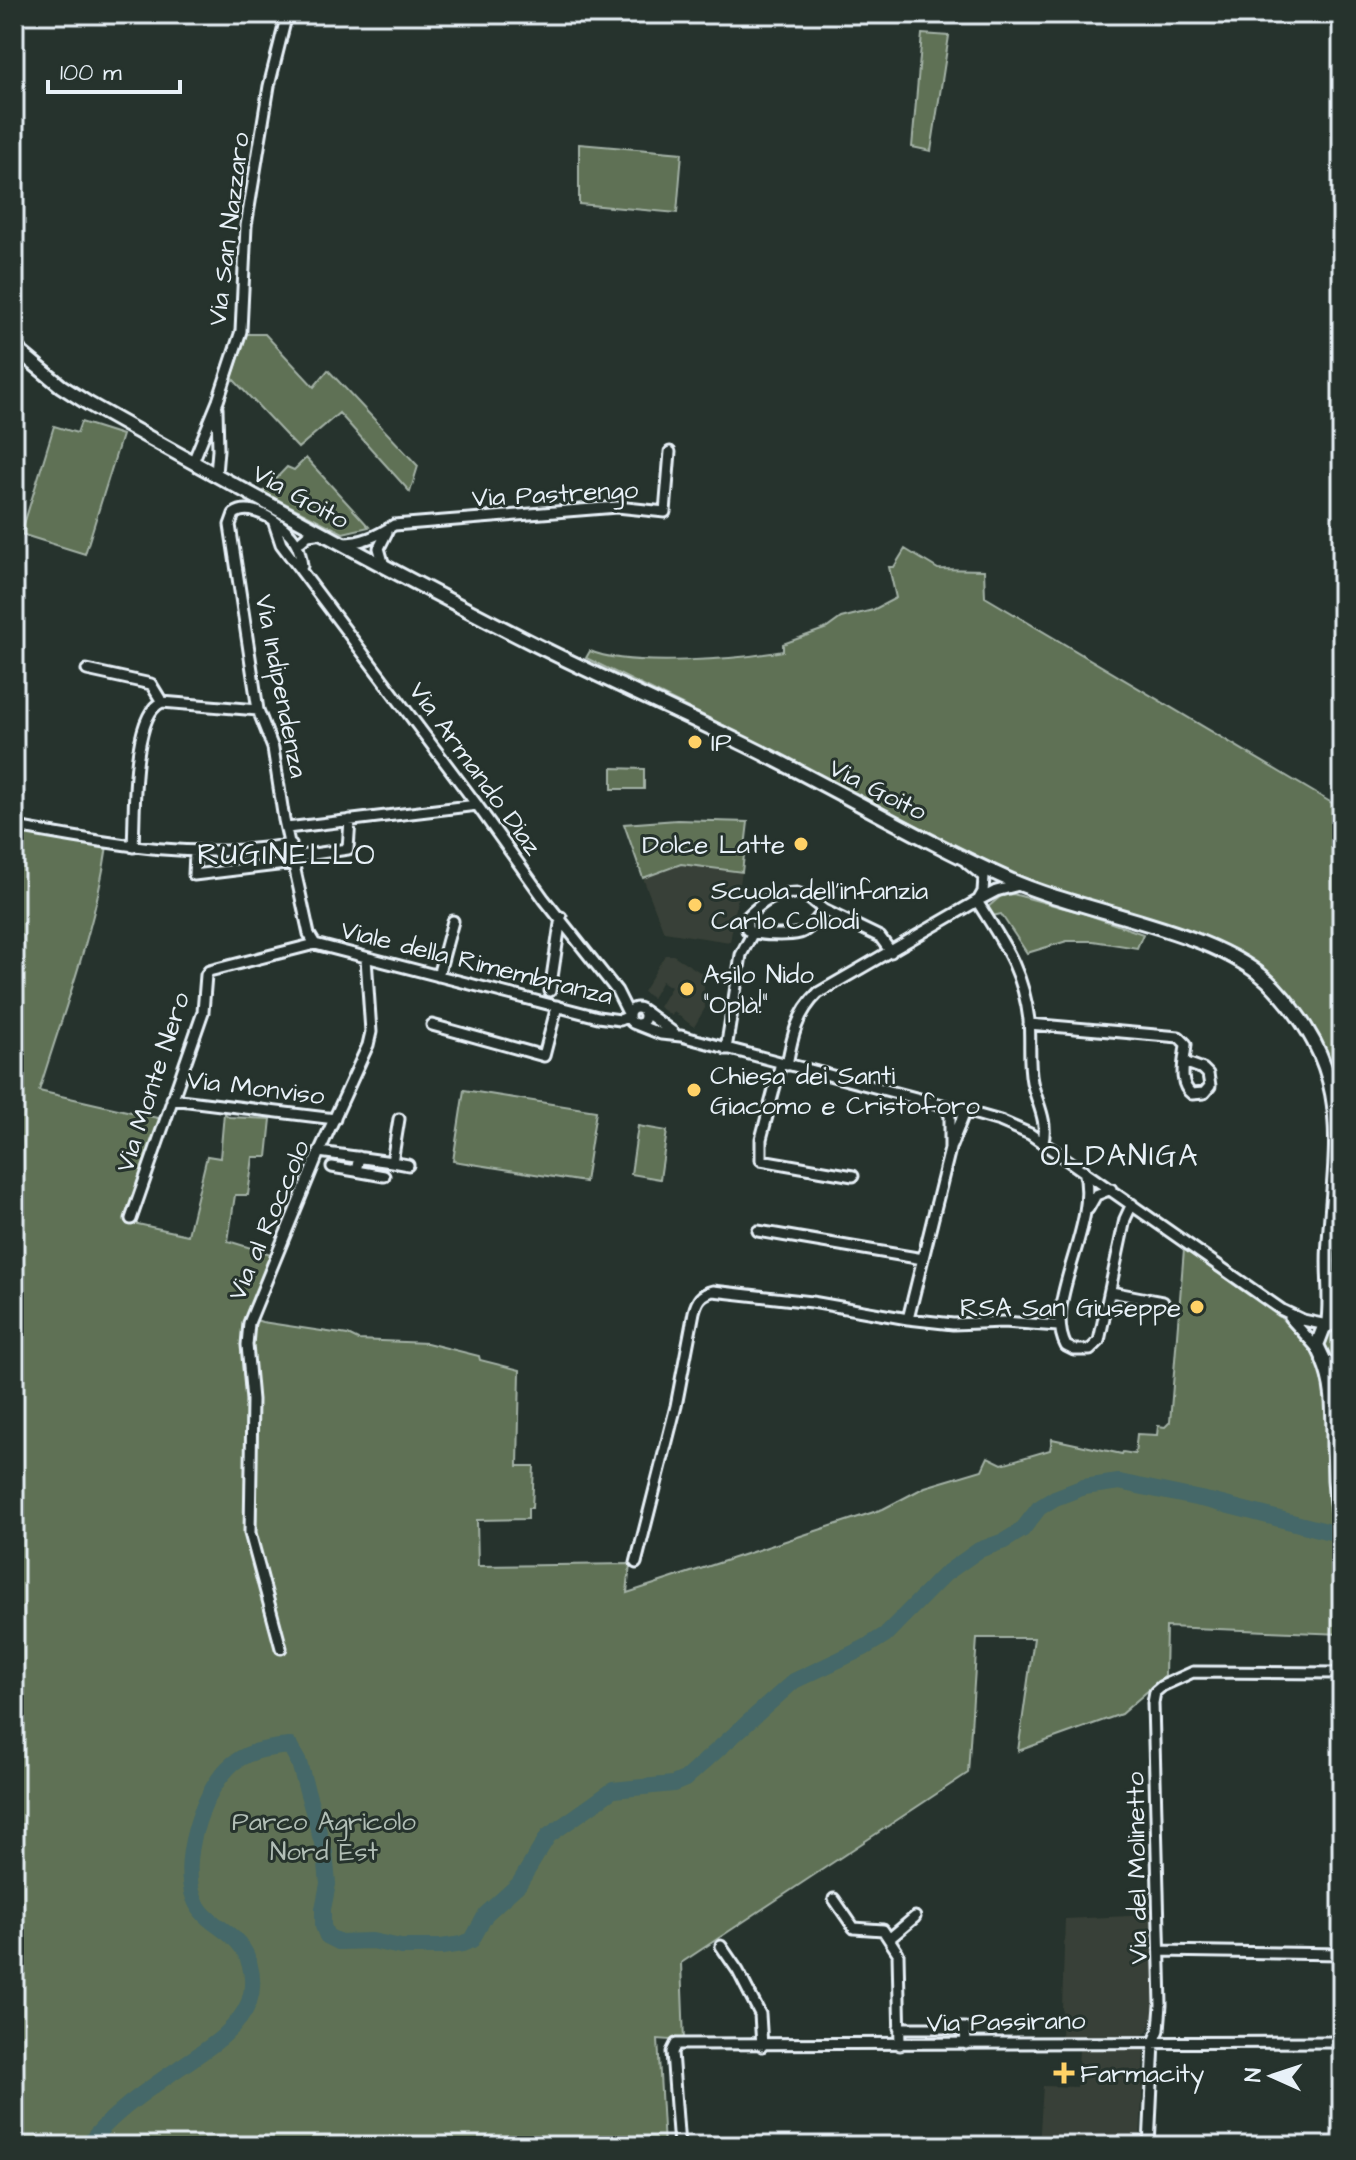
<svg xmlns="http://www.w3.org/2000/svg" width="1356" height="2160" viewBox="0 0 1356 2160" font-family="'Architects Daughter',sans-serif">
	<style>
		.built { fill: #394137 }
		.green { fill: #5e7154; stroke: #a3b1a6; stroke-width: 2 }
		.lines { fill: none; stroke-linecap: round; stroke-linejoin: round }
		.river { stroke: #446869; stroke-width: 16 }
		.street-casing { stroke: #e8f1f8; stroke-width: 15 }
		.secondary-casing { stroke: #e8f1f8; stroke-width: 18 }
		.street { stroke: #26332d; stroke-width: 9 }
		.secondary { stroke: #26332d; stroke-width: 12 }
		.poi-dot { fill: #ffd166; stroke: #26332d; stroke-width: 3 }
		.labels { text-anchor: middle; stroke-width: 6; stroke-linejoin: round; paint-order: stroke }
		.street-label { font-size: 26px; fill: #e8f1f8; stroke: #26332d }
		.poi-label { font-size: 26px; fill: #e8f1f8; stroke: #26332d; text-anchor: start }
		.park-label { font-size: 26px; fill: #b1beb6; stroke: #26332d }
		.quarter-label { font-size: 30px; letter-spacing: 2px; fill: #e8f1f8; stroke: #26332d }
	</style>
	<rect width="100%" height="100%" fill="#26332d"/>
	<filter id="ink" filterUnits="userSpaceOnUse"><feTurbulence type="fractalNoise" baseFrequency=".0125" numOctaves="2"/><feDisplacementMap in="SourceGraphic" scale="16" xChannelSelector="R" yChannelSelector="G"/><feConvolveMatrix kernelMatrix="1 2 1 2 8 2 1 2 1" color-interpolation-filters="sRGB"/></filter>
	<g filter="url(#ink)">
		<path class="built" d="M681,864l61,8 -12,70 -66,-10 -21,-54z
			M665,955h8l30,19 2,34 -11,19 -20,-15 -3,3 -12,-8 12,-20 -9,-6 -10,17 -9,-6z
			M1152,1915l2,100 -6,16 -8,6 -79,1 4,-119z
			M1144,2048l-4,98h-101l4,-60 34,1 2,-37z"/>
		<path class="green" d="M922,34l27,2 -18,115 -19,-4z
			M579,144l103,9 -5,60 -98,-9z
			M247,334h18l49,53 14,-17 90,96 -8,26 -71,-79 -41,35 -66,-70z
			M81,422l41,13 -37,119 -64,-20 33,-108 23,7z
			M306,458l63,69 -26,6 -80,-41 24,-25 7,3z
			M905,549l33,20 46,1 1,27 357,212v299l-6,-28 -18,-41 -46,-61 -12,-10 -25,-16 -218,-76 -271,-137 -21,-13 -139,-68 4,-7c39,17 151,8 193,0v-7l44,-16 14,-10 32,-8 23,-12 -7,-31h5z
			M612,768l32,1v20h-32z
			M14,807l8,14 -1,13 86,12c-12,83 -43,164 -68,245l123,28 -29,104 55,12 19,-79 13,2 4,-45 5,4 42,2 -4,38h-14l-5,38h-13l-7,46 46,14 -24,63 12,4 86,13 10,5 69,3 52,13 1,4 40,10 -2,96h16l-2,42h-4v11l-51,1 1,46 152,-2 -3,29 256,-84 42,-22 57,-17 6,-13 14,7 48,-14 2,-11 70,15 1,-2 12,2 2,-20 20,1 1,-9 7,1 5,-5 14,-173 97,69 26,27 11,18 8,23 3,111 13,2v135l-176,-7 -1,49 -44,38 -103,37 16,-113h-57l-9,135 -287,190 3,78 -26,-2 6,107h-650z
			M677,820l71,2 -6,50 -61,-8 -38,14 -19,-54z
			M1013,894l73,20 57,20 -6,14 -44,-7h-26l-40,12 -26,-39 -9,2 -4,-9 13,-11z
			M464,1090l132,21 -11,71 -132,-21z
			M638,1126l29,5 -7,48 -29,-5z
			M1342,1326v39l-11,-3 -8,-16 4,-12z"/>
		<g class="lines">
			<path class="river" d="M87,2146c25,-33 59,-55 92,-78 26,-18 58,-36 70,-66 4,-12 4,-25 1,-36 -8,-37 -45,-37 -56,-68 -14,-36 7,-103 34,-130 16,-17 40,-20 62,-22l9,17 26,90 3,31 -5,25v17l4,10 12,6 33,-1 29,6h40l21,-3 10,-4 14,-26 33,-30 29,-48 65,-46 60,-6 12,-5 109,-98 70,-33 21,-13 60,-61 34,-24 25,-9 18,-11 17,-22 16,-10 29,-11 35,-5 91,19 132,34"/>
			<defs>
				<path id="street" d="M193,462l25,-61 23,-70 5,-105 23,-140 18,-72
					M216,474l2,-24 -1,-42
					M274,523l7,21 196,261 67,94 73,92 12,24
					M301,541l7,-6 15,-2
					M342,543c20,0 35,-7 52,-18l223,-18 48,5 5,-60
					M302,566c-1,-8 -2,-17 -7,-25 -10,-16 -43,-40 -61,-27l-4,11 28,185 15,38 11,72 25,114 6,10
					M384,566l-5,-18 8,-16
					M87,670l64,14 11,18
					M22,828c89,16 179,33 269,16
					M287,828l190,-23
					M133,847c2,-31 -2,-133 29,-145l96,8
					M195,852l-1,23 100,-12
					M293,857l55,-8 2,-29
					M967,863l17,14 -1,15 -4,7
					M797,893l9,3 18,14c-6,8 -14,20 -24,23 -11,3 -44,3 -53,-3v-13c15,-15 28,-24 50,-24z
					M977,901c26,42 46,68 52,119 2,20 -1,42 3,62 5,22 16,38 11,60
					M824,910l56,27 11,15
					M315,944l283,73 22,3 9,-4
					M438,976l15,-55
					M550,991l11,-74
					M629 1016a8 8 0 1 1 16 0a8 8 0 1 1-16 0Z
					M644,1011l30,22
					M633,1023l28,11 20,2 284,75 35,10 30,13 252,176 21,10 24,5
					M1029,1024l150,13 7,7c-1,17 -9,39 6,50l12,-1 6,-7 -2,-12 -5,-5 -19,-7
					M432,1025l112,31 13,-50
					M726,1049l15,-94 11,-21
					M781,1063l-20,76v21l92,16
					M787,1065c5,-28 10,-52 31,-72l159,-92 19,-10 23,-6
					M172,1099l163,20
					M951,1146l14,-35
					M319,1152l73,10 7,-43
					M392,1162l16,3
					M332,1167l24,4 3,-14
					M1084,1170c16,56 -42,131 -18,176l8,4h16l9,-9 26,-122 7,-15
					M356,1171l28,5
					M1088,1209l8,-14 15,-6
					M131,1219l72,-207 3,-37 3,-4 106,-27
					M758,1231l165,28
					M1111,1292l52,10
					M1290,1318l27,30
					M908,1319l42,-170v-33l-5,-10
					M636,1563l40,-157 18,-94c3,-12 7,-18 19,-21l99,11 96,17 45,5 51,-2 54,4
					M281,1648l-31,-115 2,-133 -5,-55 2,-22 70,-171 49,-107 3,-13 -5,-74
					M834,1899l20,29 29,2 15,23 2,92
					M889,1939l26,-22
					M721,1946l17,25 22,43 2,32
					M1160,1951l182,3
					M899,2028h66l1,16
					M679,2146l-7,-94 4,-8 666,-2
					M1149,2146l5,-104 5,-12 2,-25 -8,-302 2,-11 7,-6 31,-14 149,1"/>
				<path id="secondary" d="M14,347l47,39 28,18c147,83 295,164 445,240 68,34 138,65 206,98 91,44 178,97 270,138 76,34 209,49 264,107 81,87 62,154 55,261 -2,26 3,50 -1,76
					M1342,1319l-18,8 -7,18 8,17 17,8
					M1323,1360c14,32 9,65 11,99 0,25 2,50 8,74"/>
			</defs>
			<use href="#street" class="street-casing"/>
			<use href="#secondary" class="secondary-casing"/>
			<use href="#street" class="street"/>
			<use href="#secondary" class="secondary"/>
		</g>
	</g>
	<g class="poi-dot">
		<circle cx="695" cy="742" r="8"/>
		<circle cx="801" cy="844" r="8"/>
		<circle cx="695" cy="905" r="8"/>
		<circle cx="687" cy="989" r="8"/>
		<circle cx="694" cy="1090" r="8"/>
		<circle cx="1197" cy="1307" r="8"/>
		<path d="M1060 2061h8v8h8v8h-8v8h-8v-8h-8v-8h8z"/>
	</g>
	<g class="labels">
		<g class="street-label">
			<text transform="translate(228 229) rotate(-83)" y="9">Via San Nazzaro</text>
			<text transform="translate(555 493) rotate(-3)" y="9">Via Pastrengo</text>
			<text transform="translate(301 496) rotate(29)" y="9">Via Goito</text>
			<text transform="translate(282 686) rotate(79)" y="9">Via Indipendenza</text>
			<text transform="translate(476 768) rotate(54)" y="9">Via Armando Diaz</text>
			<text transform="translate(878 789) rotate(27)" y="9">Via Goito</text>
			<text transform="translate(477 962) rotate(14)" y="9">Viale della Rimembranza</text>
			<text transform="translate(152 1082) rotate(-72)" y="9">Via Monte Nero</text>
			<text transform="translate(256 1087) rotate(7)" y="9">Via Monviso</text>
			<text transform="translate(268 1220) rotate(-67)" y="9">Via al Roccolo</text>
			<text transform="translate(1136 1868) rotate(-91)" y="9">Via del Molinetto</text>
			<text transform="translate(1006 2021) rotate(-1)" y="9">Via Passirano</text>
		</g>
		<g class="poi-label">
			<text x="711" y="751">IP</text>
			<text x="785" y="853" text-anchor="end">Dolce Latte</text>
			<text x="711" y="899">Scuola dell'infanzia<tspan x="711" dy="30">Carlo Collodi</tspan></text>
			<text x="703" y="983">Asilo Nido<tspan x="703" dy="30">"Oplà!"</tspan></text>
			<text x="710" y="1084">Chiesa dei Santi<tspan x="710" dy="30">Giacomo e Cristoforo</tspan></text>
			<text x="1181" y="1316" text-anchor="end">RSA San Giuseppe</text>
			<text x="1080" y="2082">Farmacity</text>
		</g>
		<g class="park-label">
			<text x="324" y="1830">Parco Agricolo<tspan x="324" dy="30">Nord Est</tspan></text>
		</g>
		<g class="quarter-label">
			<text x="287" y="864">RUGINELLO</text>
			<text x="1120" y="1165">OLDANIGA</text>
		</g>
	</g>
	<rect width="1356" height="2160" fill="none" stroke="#26332d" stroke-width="48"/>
	<rect x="24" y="24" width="1308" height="2112" fill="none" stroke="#e8f1f8" stroke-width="3" filter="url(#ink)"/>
	<g transform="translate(1272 2076) rotate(273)" stroke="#26332d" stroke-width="6" paint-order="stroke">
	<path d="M0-6L14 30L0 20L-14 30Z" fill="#e8f1f8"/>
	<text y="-12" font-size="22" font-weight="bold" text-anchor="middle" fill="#e8f1f8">N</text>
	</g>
	<path d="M48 80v12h132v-12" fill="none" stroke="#e8f1f8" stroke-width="4"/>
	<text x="60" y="80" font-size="24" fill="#e8f1f8" stroke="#26332d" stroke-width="6" paint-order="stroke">100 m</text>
</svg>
